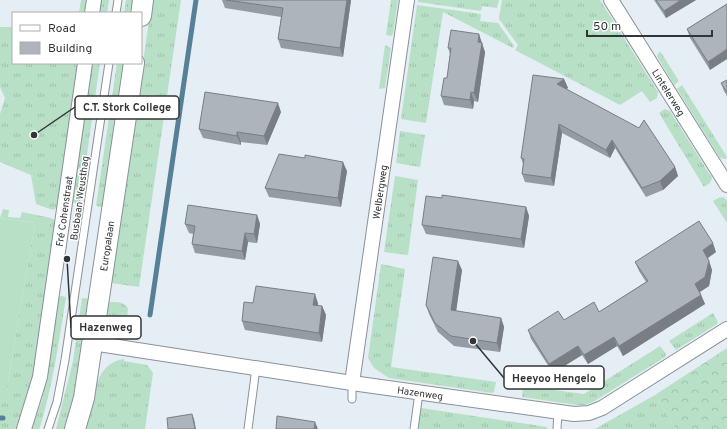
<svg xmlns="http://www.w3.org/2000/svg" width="727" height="429" viewBox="0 0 727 429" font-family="Overpass,sans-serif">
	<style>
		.grass { fill: url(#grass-tufts) }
		.forest { fill: url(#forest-crowns) }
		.pitch { fill: #b8e0c6 }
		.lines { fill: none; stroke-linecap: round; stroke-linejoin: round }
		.stream { stroke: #568097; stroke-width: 5 }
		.lane-casing { stroke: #8a9198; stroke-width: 9 }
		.street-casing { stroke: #8a9198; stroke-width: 16 }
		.secondary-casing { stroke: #8a9198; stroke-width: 22 }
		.lane { stroke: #fff; stroke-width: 7 }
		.street { stroke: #fff; stroke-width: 14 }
		.secondary { stroke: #fff; stroke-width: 20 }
		.wall { fill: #959ba2 }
		.shaded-wall { fill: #797e84 }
		.building { fill: #adb4bc; stroke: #797e84 }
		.labels { text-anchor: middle; stroke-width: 3; stroke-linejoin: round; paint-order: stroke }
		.street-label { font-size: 10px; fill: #323538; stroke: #fff }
		.leader { fill: none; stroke: #323538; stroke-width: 1.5 }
		.callout-dot { fill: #323538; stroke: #fff; stroke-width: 1.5 }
		.callout { fill: #fff; stroke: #323538; stroke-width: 1.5 }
		.callout-label { font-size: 11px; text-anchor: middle; font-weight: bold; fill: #323538 }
	</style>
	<defs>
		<pattern id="grass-tufts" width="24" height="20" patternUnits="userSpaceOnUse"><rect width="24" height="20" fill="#b8e0c6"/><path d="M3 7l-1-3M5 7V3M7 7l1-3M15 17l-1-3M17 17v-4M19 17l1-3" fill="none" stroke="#9fc1ab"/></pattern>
		<pattern id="forest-crowns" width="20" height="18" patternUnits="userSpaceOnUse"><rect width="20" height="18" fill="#b8e0c6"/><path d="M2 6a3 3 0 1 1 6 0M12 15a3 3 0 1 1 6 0" fill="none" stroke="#9fc1ab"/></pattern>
	</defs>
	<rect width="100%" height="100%" fill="#e5edf5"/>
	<path class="grass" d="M81,0h7l-2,13h-7z
		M99,0h10l-2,13h-9z
		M126,0h9l-2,13h-9z
		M152,0h29l-42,287 -28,-4z
		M391,0h7l-5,34 -2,2 -5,-1z
		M418,0h81l-2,8 -15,-2 -1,5 -63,-9z
		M502,0h98l58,92 -1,6 -7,4 -8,-11 -22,14 -105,-55 3,-5 -19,-26z
		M417,5l64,9 -1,7 18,2 16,23 -1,2 -70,-36 -17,111 -25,-4z
		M0,27h13v36h66l-21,144 -5,3 -17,-6 -5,-29 -31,-13v-48l5,-16 -5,-11z
		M385,45l6,3 -6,40 -6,1z
		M660,51l19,30 -5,4 -17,-29z
		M90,63h10l-20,141 -10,-2z
		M117,63h9l-23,144 -7,-1z
		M682,85l45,72 -1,2 -6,-1 -43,-69z
		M665,109l5,2 42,67 -2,5 -6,4 -45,-74z
		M400,131l25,4 -5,32 -24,-4z
		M395,176l23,4 -10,75 -24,-3z
		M720,197l5,1 2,3v22l-14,-22z
		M3,209l6,1 -1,7 12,1 2,-6 29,6 5,3 -23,159 -12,43 -6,6h-15v-39l6,3 29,-170 -35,-5z
		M381,264l24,5 -14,98 105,15 -2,10 -2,1 -103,-15 -15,-10 -6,-10z
		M59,296l7,1c-7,44 -13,87 -26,130l-1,2h-8l12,-32z
		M82,298l9,1 -18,104 -9,26h-8l17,-68z
		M107,302c8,0 18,-1 21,7l-3,29c-17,-3 -17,-23 -18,-36z
		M713,313l5,9 -1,2 -41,26 -7,-9z
		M660,346l6,8 -1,3 -72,45 -8,3h-8l-55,-8 1,-11 61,8z
		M124,359v2l23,4 6,8 -8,56h-60l6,-20 5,-28h2c4,-12 13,-20 26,-22z
		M655,395l21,34h-81z
		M421,408l126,19v2h-129z"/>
	<path class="forest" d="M727,348v81h-51l-21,-34z"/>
	<path class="pitch" d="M0,218l35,5 -29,170 -6,-3z"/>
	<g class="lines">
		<path class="stream" d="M150,315l46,-315
			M0,418h3"/>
		<defs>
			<path id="lane" d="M116,13l2,-13
				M352,383v16
				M48,429l9,-27 8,-42 44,-297
				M248,429l8,-61
				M414,429l5,-36
				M557,429l1,-17"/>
			<g id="street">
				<path id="s1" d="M611,0l116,185"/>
				<path d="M92,13l2,-13"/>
				<path id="s2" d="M92,343l260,40 222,31 15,-1 13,-5 125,-79"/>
				<path id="s3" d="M352,383l55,-383"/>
				<path id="s4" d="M24,429l16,-52 45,-314"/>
			</g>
			<g id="secondary">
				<path d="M141,16l2,-16"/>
				<path id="s5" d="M75,429l9,-31 50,-335"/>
			</g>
		</defs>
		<use href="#lane" class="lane-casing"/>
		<use href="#street" class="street-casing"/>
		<use href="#secondary" class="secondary-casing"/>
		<use href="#lane" class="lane"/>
		<use href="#street" class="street"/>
		<use href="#secondary" class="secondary"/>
	</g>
	<path class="wall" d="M222,0h129l-8,57 -62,-9 -3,-9 3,-22 -56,-9z
		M654,0h42l-30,18z
		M727,4l-17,66 -20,-32 -3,-9z
		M483,43l-1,2 3,7 -7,50 -4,-1 -1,8 -29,-4 -3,-9 6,-18 3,-24 -2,-6z
		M564,79l4,9 -2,1 109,78 3,9 -15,14 -17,7 -31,-49 -5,10 -48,-25 -8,53 -29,-4 -3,-8 1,-10 -2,-6z
		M727,80v16l-3,-5 -3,-8z
		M281,112l-14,33 -26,-3v3l-38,-7 -4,-9z
		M305,158l42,13 -6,36 -72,-10 -4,-9z
		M442,198l84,9 3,9 -5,32 -98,-14 -4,-9z
		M257,215l3,9 -3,19 -9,-1 -3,18 -50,-7 -3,-9 1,-10 -4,-1 -4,-9z
		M716,252l-8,6 4,12 -3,16 -9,6 1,3 4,9 -82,52 -6,-10 -29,18 -6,-9 -29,18 -22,-34 -3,-9 71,-18 47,-30 -7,-11 -4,-9z
		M462,270l-6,41 45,7 3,9 -4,25 -46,-6 -16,-14 -9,-18 -3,-9z
		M253,303h65v3h4l4,9 -4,27 -77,-12 -3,-9z"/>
	<path class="shaded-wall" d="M347,0h4l-8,57 -3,-9z
		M681,0h15l-30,18 -2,-7z
		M479,34l6,18 -7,50 -4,-9 4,-51z
		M727,49v10l-17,11 -2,-8z
		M564,79l4,9 -8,5 -3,-9z
		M471,92l3,9 -1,8 -3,-9z
		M278,103l3,9 -14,33 -3,-9z
		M559,124l3,9 -8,53 -3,-8z
		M237,132l4,10v3l-4,-9z
		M612,140l3,8 -5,10 -4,-8z
		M343,162l4,9 -6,36 -3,-9z
		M675,167l3,9 -15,14 -3,-9z
		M526,207l3,9 -5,32 -3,-9z
		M257,215l3,9 -3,19 -3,-9z
		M245,233l3,9 -3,18 -3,-9z
		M713,243l3,9 -10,7 -3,-9z
		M458,261l4,9 -7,49 -4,-9z
		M709,261l3,9 -3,16 -11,7 -3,-9z
		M315,294l3,9 -1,11 -4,-9z
		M701,295l4,9 -82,52 -4,-10z
		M322,306l4,9 -4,27 -3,-9z
		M501,318l3,9 -4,25 -3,-9z
		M614,337l3,9 -29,18 -4,-9z
		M578,346l4,9 -29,18 -4,-9z
		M192,414l2,5 2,10h-1z
		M315,422l3,7h-4z"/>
	<path class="building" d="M226,0h121l-7,48 -62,-9 5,-31z
		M656,0h25l-17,11z
		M727,4v45l-19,13 -21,-33z
		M451,30l28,4 -1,8 4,1 -8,50 -3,-1 -1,8 -29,-4 3,-18h3l4,-30h-3z
		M533,75l31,4 -7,5 82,44 5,-8 31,47 -15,14 -18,7 -30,-48 -6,10 -47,-26 -8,54 -29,-4 2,-15 -3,-1z
		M727,80v12l-6,-9z
		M205,92l73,11 -14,33 -27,-4v4l-38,-7z
		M279,154l26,4v-3l38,7 -5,36 -73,-10z
		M442,195l84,12 -5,32 -99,-14 4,-29 16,2z
		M188,205l69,10 -3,19 -9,-1 -3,18 -50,-7 3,-18 -10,-2z
		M699,221l14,22 -10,7 6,11 -4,16 -10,7 6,11 -82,51 -5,-9 -30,18 -6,-9 -29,18 -21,-34 30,-19 6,9 30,-18 5,10 49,-31 -13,-19z
		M433,257l25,4 -7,49 50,8 -4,25 -46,-7 -16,-13 -9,-18z
		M256,286l59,8 -2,11 9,1 -3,27 -77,-12 2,-19 9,1z
		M192,414l3,15h-27l-1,-11z
		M277,416l38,6 -1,7h-38z"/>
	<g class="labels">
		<g class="street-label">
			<text dy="4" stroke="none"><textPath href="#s1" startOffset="109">Lintelerweg</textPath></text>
			<text dy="4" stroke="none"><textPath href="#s3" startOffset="193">Welbergweg</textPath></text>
			<text transform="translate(79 198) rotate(-82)" y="4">Busbaan Weusthag</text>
			<text dy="4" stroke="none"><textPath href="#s4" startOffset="222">Fré Cohenstraat</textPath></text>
			<text dy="4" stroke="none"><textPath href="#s5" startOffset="186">Europalaan</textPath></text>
			<text dy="4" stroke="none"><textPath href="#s2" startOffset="332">Hazenweg</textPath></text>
		</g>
	</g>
	<path class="leader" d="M34 135L75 107M67 259L71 328M473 341L504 378"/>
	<g class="callout-dot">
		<circle cx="34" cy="135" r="4"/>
		<circle cx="67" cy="259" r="4"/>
		<circle cx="473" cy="341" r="4"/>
	</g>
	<g class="callout">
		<rect x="75" y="96" width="104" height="23" rx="4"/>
		<rect x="71" y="316" width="70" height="23" rx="4"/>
		<rect x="504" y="366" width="100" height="23" rx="4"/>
	</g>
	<g class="callout-label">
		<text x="127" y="111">C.T. Stork College</text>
		<text x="106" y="331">Hazenweg</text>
		<text x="554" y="382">Heeyoo Hengelo</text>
	</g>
	<rect x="12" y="12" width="130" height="52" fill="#ffffff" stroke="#adaeaf"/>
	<rect x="20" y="25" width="20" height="6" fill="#ffffff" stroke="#adaeaf"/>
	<text x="48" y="32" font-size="12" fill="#323538">Road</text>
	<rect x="20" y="42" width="20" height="12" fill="#adb4bc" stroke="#adaeaf"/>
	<text x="48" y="52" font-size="12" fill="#323538">Building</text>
	<path d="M587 30v6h125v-6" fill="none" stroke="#323538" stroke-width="2"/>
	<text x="593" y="30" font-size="12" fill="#323538" stroke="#ffffff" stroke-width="3" paint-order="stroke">50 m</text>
</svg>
